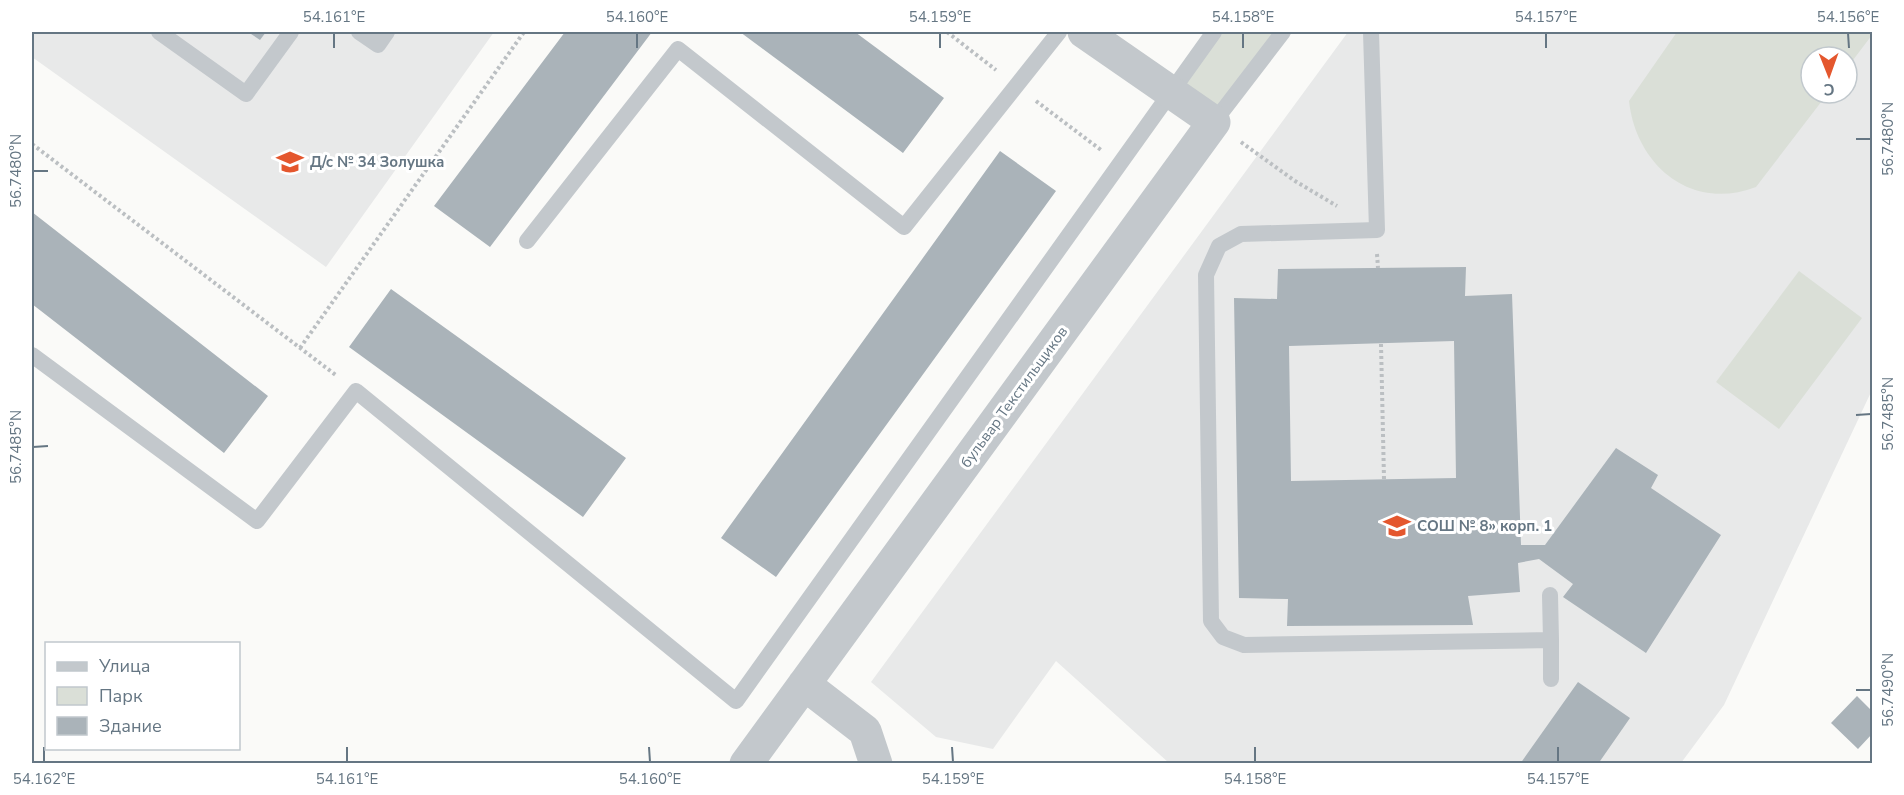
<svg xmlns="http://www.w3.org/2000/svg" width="1904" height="795" viewBox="0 0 1904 795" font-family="'Nunito Sans',sans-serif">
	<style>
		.built { fill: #e8e9e9; fill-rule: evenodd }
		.green { fill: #dadfd7 }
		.building { fill: #aab3b9; fill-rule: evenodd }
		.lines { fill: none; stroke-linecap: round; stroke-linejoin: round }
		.path { stroke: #bbbfc2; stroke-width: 4; stroke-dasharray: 3 3; stroke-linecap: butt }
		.service { stroke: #c3c8cc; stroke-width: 16 }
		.minor { stroke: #c3c8cc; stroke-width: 33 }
		.ticks { fill: none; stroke: #657683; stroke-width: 2 }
		.labels { text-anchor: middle; stroke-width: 6; stroke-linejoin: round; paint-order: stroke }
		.poi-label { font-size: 15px; font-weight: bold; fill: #657683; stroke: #fff; text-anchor: start }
		.street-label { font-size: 15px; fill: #657683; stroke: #fff }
		.neatline { fill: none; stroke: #657683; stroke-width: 2 }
		.ticks-label { font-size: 15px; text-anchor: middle; fill: #657683 }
	</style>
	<rect width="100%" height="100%" fill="#fafaf8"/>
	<path class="built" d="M32,32h462l-168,235 -294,-210z
		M1348,32h524v358l-148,315 -43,58h-512l-113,-102 -63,88 -57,-12 -65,-55zM1811,57h36v36h-36z"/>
	<path class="green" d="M1218,32h58l-60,79 -36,-28z
		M1677,32h195v3l-25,33v-11h-36v36h17l-72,94c-65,25 -120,-22 -127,-86z
		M1799,271l63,47 -83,111 -63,-47z"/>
	<path class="building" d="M248,32h18l-6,8z
		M565,32h87l-162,215 -56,-41z
		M740,32h115l89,66 -41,55z
		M1000,151l56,40 -280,386 -55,-39z
		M32,212l236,184 -44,57 -192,-149z
		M1466,267l-1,29 47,-2 9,251h24l71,-97 42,27 -7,13 70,47 -75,118 -83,-56 10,-13 -34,-25 -21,4 2,29 -52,4 5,29 -186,1 1,-27 -49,-1 -5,-300 43,1 1,-30zM1454,341l2,137 -165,3 -2,-135z
		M391,289l235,169 -43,59 -234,-170z
		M1578,682l52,36 -32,46h-78z
		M1857,696l15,15v23l-14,15 -27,-26z"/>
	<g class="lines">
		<path class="path" d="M947,32l49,38
			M1036,101l65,49
			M1241,142l54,39 42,25
			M32,144l305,232
			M1377,254l1,14
			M1381,344l3,135
			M300,348l224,-316"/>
		<path class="service" d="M159,32l87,62 45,-62
			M359,32l19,13 9,-13
			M1371,32l6,198 -136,4 -22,12 -13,29 5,346 12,16 21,8 307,-5v39
			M1214,122l69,-90
			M527,241l151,-192 226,178 155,-195
			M32,355l225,166 99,-130 380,310 478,-669
			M1550,595l1,45"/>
		<path class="minor" d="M804,684l61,47 11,33
			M746,764l468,-642 -130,-90"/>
	</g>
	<path class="ticks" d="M334,33v15M637,33v15M940,33v15M1243,33v15M1546,33v15M1848,33l1,15M1856,139h15M33,171h15M1856,415l15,-1M33,447l15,-1M1856,690h15M44,747v15M347,747v15M649,747l1,15M952,747l1,15M1255,747v15M1558,747v15"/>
	<defs>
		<symbol id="school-bare" viewBox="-9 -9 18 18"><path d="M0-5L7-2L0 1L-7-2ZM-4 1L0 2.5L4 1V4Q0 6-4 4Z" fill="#e4572e" stroke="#fff" stroke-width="2.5" paint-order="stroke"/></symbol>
	</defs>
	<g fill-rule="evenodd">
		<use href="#school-bare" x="271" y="143" width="38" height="38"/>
		<use href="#school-bare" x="1378" y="507" width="38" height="38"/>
	</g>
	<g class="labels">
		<g class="poi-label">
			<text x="310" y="167">Д/с № 34 Золушка</text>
			<text x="1417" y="531">СОШ № 8» корп. 1</text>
		</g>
		<g class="street-label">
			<text transform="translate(1014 397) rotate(-54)" y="5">бульвар Текстильщиков</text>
		</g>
	</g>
	<rect width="1904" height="795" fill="none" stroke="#ffffff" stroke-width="66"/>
	<rect x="45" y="642" width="195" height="108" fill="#ffffff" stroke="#c1c8cd" stroke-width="1.5"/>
	<rect x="57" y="662" width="30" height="9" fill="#c3c8cc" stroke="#c1c8cd" stroke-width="1.5"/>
	<text x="99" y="672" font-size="18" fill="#657683">Улица</text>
	<rect x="57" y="687" width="30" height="18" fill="#dadfd7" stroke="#c1c8cd" stroke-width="1.5"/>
	<text x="99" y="702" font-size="18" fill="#657683">Парк</text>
	<rect x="57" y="717" width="30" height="18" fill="#aab3b9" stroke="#c1c8cd" stroke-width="1.5"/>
	<text x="99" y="732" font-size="18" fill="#657683">Здание</text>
	<g transform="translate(1829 75) rotate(179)"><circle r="28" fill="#ffffff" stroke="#c1c8cd" stroke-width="1.5"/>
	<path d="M0-4.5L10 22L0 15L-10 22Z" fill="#e4572e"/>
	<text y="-9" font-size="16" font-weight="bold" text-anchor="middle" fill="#657683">С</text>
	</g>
	<rect x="33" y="33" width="1838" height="729" class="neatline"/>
	<g class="ticks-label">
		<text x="334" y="22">54.161°E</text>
		<text x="637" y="22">54.160°E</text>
		<text x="940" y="22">54.159°E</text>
		<text x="1243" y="22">54.158°E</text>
		<text x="1546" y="22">54.157°E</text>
		<text x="1848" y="22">54.156°E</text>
		<text transform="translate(1888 139) rotate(-90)" y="5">56.7480°N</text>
		<text transform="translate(16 171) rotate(-90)" y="5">56.7480°N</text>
		<text transform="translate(1888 414) rotate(-90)" y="5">56.7485°N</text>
		<text transform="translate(16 447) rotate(-90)" y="5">56.7485°N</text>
		<text transform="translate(1888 690) rotate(-90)" y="5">56.7490°N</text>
		<text x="44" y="784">54.162°E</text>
		<text x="347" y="784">54.161°E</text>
		<text x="650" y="784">54.160°E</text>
		<text x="953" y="784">54.159°E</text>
		<text x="1255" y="784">54.158°E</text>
		<text x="1558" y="784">54.157°E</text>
	</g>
</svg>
